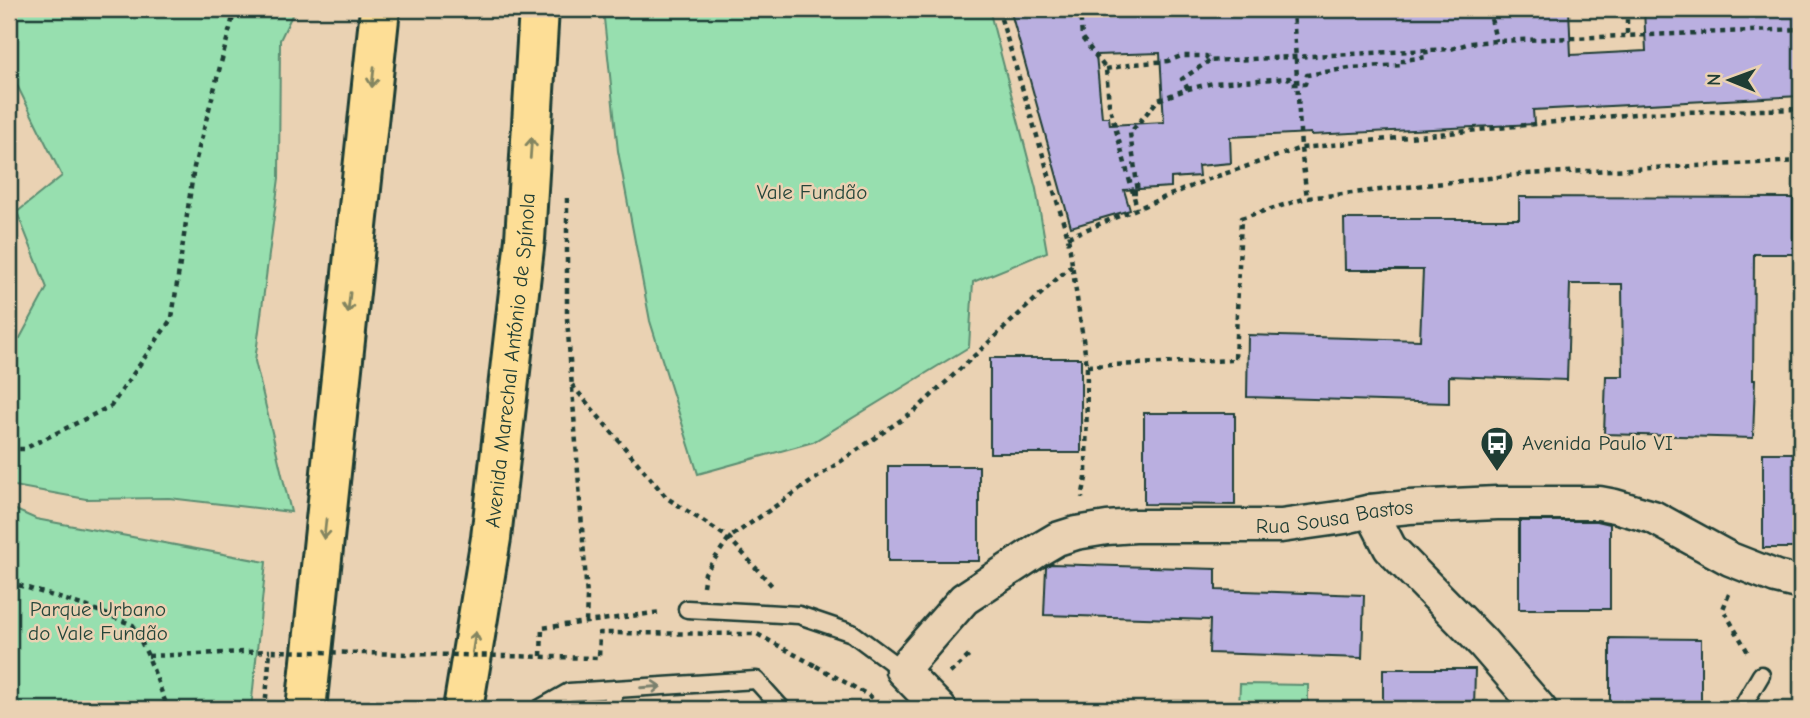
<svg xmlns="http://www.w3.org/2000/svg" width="1810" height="718" viewBox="0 0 1810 718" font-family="'Comic Neue',sans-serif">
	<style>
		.green { fill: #97dfaf; stroke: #5b8e72; stroke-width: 2 }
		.building { fill: #baafe0; stroke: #1f3d34; stroke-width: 2; fill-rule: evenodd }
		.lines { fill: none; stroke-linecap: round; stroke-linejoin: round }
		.service-casing { stroke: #1f3d34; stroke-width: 21 }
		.minor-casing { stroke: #1f3d34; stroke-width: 37 }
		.trunk-casing { stroke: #1f3d34; stroke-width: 44 }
		.path { stroke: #1f3d34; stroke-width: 4.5; stroke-dasharray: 5 5; stroke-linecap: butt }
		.service { stroke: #ead2b3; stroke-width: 16 }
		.minor { stroke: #ead2b3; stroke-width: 32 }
		.trunk { stroke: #fdde96; stroke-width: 38 }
		.path-bridge { stroke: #1f3d34; stroke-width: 4.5; stroke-dasharray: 5 5; stroke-linecap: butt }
		.oneway { stroke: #838560 }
		.oneway2 { stroke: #7a806d }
		.labels { text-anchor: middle; stroke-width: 5; stroke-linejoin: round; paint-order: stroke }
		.park-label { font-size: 21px; fill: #25453a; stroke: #ead2b3 }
		.street-label { font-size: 21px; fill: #1f3d34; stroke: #ead2b3 }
		.poi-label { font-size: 21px; fill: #1f3d34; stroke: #ead2b3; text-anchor: start }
	</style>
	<rect width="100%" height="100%" fill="#ead2b3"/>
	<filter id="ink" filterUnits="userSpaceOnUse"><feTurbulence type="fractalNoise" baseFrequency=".0143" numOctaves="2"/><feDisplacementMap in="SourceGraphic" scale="14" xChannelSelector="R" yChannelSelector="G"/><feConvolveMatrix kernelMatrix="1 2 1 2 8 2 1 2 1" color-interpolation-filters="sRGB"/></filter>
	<g filter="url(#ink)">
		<path class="green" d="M9,9h286l-15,31 -1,138 -24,183 36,151 -122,-14 -83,1 -77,-14v-146l11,-1 27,-50 -30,-76 45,-36 -53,-107z
			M603,9h386l47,180 11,63 -74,30 -4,65 -156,95 -115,32 -48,-153 -32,-170z
			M9,507l27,12 230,43 -15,147h-242z
			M1240,684l68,1v24h-69z"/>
		<path class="building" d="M1010,9h559l2,46 75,-4 -2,-42h157v87l-268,14 1,14 -223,11v-2l-81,4 1,26 -33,3 1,10 -28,2v9l-47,3 6,20 -59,17zM1160,53l4,69 -54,3 -1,-8h-7l-6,-62z
			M1519,197l274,1v56h-39l-1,126h2l-2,58 -149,-4 2,-58h17l-1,-92h-52l-3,96 -118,-4v27l-202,-6 1,-62 172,5 3,-70h-78l-1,-51h175z
			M990,358h91v95h-91z
			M1144,413h91v92l-91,-1z
			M1763,453h38v95h-38z
			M888,466h91v95h-91z
			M1519,521h78l13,3v85h-91z
			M1051,564l165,5v21l148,5 -2,63 -153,-5 1,-33 -166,-5 2,-48z
			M1610,638l91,1v70h-91z
			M1383,669h92l-1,40h-91z"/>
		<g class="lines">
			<defs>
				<path id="service" d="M687,609l112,6 53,18 50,37
					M539,709l30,-17 187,-12 26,29
					M613,709v-20
					M1741,709l20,-34"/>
				<g id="minor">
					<path d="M1371,511l19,37 93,95 57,66"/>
					<path id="s1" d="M940,709l-38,-39 62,-71 76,-50 17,-10 19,-6 31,-5 28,-2h146l64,-9 26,-6 38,-4 88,-4h102l16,3 38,11 77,42 46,18 25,6"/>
				</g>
				<g id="trunk">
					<path d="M306,709l74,-700"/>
					<path id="s2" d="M463,709l28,-171 34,-299 14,-230"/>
				</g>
			</defs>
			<use href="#service" class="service-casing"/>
			<use href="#minor" class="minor-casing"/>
			<use href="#trunk" class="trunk-casing"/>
			<path class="path" d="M998,9l70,228 19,129 -1,112 -4,20
				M1080,9l2,29 24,31 3,35 28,104
				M1293,9l8,139 6,50
				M1489,9l7,32
				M1627,9v27
				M1106,69l28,-5 34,-3 13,-5h25l3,5 242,-12 19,-6 26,-2 305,-12
				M1188,89l-6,-10 27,-18
				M1132,192h6l-8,-59 28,-33 30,-11 25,-6 76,-5 3,6h13l2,-9 43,-7 53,-3v-5l24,-3 -1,-7
				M567,198v120l20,279 -1,26
				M1068,237l141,-58 92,-31 343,-35 157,-4
				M1087,366l148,-6 6,-142 66,-20 218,-24 276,-13
				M572,385l95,113 62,40 45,50
				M9,449h15l87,-43 61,-88 22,-151 41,-158
				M9,582l79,25 45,18 15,31 20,53
				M703,586l2,-13 24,-35 188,-129 155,-144
				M1729,594l-6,15 26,45
				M148,656l122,-5
				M541,656l1,-28 119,-16
				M816,666l52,29 16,14
				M950,673l20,-18
				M157,709l9,-6"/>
			<use href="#service" class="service"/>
			<use href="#minor" class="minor"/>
			<use href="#trunk" class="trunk"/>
			<path class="path-bridge" d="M265,709l5,-58 329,7 1,-25 157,1 59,32"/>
		</g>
		<defs><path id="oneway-shaft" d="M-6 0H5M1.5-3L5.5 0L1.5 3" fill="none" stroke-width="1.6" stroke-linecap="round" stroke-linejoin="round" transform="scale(1.75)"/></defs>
		<g class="oneway">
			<use href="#oneway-shaft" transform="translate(373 77) rotate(96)"/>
			<use href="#oneway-shaft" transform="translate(531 148) rotate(-86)"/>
			<use href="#oneway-shaft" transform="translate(349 303) rotate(96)"/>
			<use href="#oneway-shaft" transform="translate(325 529) rotate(96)"/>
			<use href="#oneway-shaft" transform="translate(474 642) rotate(-81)"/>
		</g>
		<use class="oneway2" href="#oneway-shaft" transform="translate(651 687) rotate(-4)"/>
	</g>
	<defs>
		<symbol id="bus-pin" viewBox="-11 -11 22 30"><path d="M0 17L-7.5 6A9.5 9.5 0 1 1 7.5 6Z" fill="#1f3d34" stroke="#ead2b3"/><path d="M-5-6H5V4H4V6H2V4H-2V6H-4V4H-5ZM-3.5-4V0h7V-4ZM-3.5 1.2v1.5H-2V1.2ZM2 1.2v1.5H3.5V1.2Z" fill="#fff"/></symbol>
	</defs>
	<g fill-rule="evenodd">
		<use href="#bus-pin" x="1478" y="424" width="38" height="52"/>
	</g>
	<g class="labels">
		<g class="park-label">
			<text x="812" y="199">Vale Fundão</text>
			<text x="98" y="616">Parque Urbano<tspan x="98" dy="24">do Vale Fundão</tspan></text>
		</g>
		<g class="street-label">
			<text dy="7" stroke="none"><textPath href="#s2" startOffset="352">Avenida Marechal António de Spínola</textPath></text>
			<text dy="7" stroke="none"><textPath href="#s1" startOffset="539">Rua Sousa Bastos</textPath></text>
		</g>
		<g class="poi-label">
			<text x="1522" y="450">Avenida Paulo VI</text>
		</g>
	</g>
	<rect width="1810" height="718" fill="none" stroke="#ead2b3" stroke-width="35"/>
	<rect x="18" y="18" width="1775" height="683" fill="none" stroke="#1f3d34" stroke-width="2.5" filter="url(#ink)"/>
	<g transform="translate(1730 80) rotate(271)" stroke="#ead2b3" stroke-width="5" paint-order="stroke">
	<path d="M0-5L12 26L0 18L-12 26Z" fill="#1f3d34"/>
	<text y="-10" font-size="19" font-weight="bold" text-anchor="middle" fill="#1f3d34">N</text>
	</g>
</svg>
